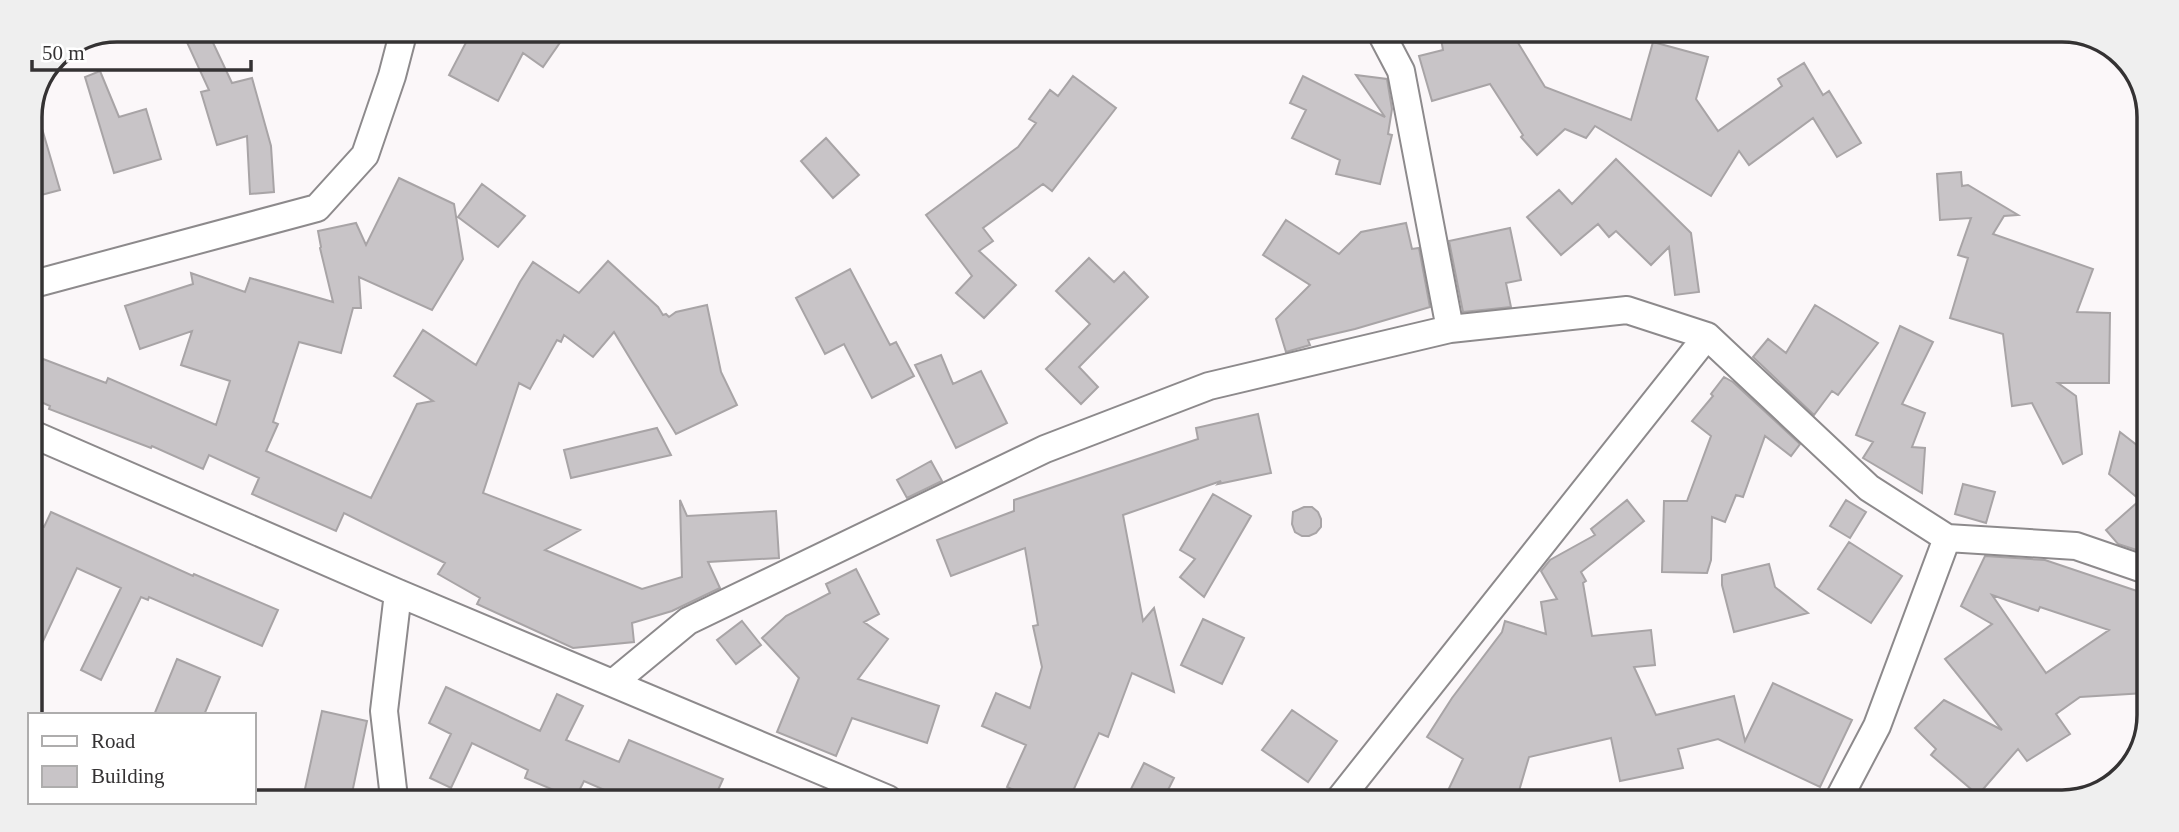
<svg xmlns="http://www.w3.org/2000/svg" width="2179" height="832" viewBox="0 0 2179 832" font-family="'Times New Roman',serif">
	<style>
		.building { fill: #c8c4c7; stroke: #a8a4a6; stroke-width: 2; fill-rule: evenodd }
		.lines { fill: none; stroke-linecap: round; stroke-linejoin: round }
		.minor-casing { stroke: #8d8a8c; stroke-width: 30 }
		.minor { stroke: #fff; stroke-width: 26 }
		.rim { fill: none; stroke: #343233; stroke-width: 3.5 }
	</style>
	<rect width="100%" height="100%" fill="#fbf7f9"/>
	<path class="building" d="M201,30h6l25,53 20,-5 19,68 3,46 -24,2 -3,-58 -30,9 -16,-53 8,-2 -24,-52z
		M472,31h96l-25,36 -20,-14 -25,48 -49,-26z
		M1440,33h72l33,54 86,33 22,-78 55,15 -12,42 22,32 64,-45 -4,-7 26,-16 19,32 6,-4 32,52 -24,14 -24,-39 -64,47 -10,-14 -28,45 -116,-70 -9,12 -21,-9 -28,26 -16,-18 2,-2 -33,-51 -58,17 -13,-45 24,-6z
		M100,71l19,46 27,-8 15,50 -47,14 -29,-96z
		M1356,75l31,4 5,30 -4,25 4,1 -12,49 -44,-10 4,-14 -48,-22 14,-28 -16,-7 13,-27 82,41z
		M1073,76l43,32 -64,83 -9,-7 -60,44 10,13 -14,10 37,34 -32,33 -28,-25 16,-17 -46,-61 92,-68 18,-24 -7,-4 21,-29 8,6z
		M36,108l24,82 -30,8v-86l1,-3z
		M826,138l33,37 -26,23 -32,-37z
		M1616,159l75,74 8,59 -24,3 -6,-48 -18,18 -35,-34 -7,6 -11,-13 -37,31 -34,-38 32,-27 13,14z
		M1961,172l1,14 6,-1 50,30 -14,1 -11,18 100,35 -16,43 33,1 -1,70h-51l18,13 6,58 -19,10 -31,-61 -20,3 -9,-72 -53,-16 18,-60 -10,-3 13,-37 -31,2 -3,-46z
		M399,178l55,26 9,55 -31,51 -73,-33 2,31h-8l-12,45 -42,-11 -26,80 5,2 -12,27 105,47 46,-94 16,-3 -39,-25 29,-46 53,35 44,-83 13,-20 46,31 29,-32 50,46 5,8 3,-1 3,3 7,-5 31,-7 14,67 16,33 -61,29 -62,-102 -21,25 -29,-22 -3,7 -4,-2 -27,49 -11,-6 -36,110 97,37 -35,20 97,39 40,-12 -2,-77 7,16 89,-5 3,47 -71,4 12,26 -48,23 -40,12 2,19 -61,6 -96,-44 3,-6 -42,-24 7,-11 -101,-50 -8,18 -84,-37 7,-16 -50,-23 -6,14 -51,-23 -1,2 -102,-39 1,-3 -20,-9v-43l76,29 2,-5 108,47 14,-44 -49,-16 11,-34 -52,18 -15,-43 68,-22 -2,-11 54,19 5,-14 83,24 -13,-54 1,-1 -3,-16 38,-8 10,22z
		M482,184l43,32 -27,31 -40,-30z
		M1286,220l53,34 22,-22 45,-9 6,26 7,-1 11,59 -75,22 -47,11 2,5 -24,7 -10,-33 34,-34 -47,-30z
		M1510,228l11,52 -15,3 5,24 -48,5 -14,-71z
		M1089,258l25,24 10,-10 24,25 -69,70 19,20 -17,17 -35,-35 44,-45 -34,-33z
		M850,269l40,76 6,-3 18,34 -42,22 -28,-54 -19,10 -29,-56z
		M1815,305l63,38 -40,52 -6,-4 -18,24 -61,-58 15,-18 18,14z
		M1900,326l33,16 -31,62 23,9 -13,34 13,1 -3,45 -59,-35 10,-16 -17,-7z
		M941,355l12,29 28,-13 26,52 -51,25 -41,-83z
		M1724,377l9,5 67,62 -9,12 -26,-20 -22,61 -7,-2 -11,27 -13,-5 -1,43 -4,13 -45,-1 2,-71h23l24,-65 -19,-15 21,-25 -2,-2z
		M1258,414l13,59 -53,11 3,-3 -98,34 20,106 11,-13 20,84 -42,-19 -24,64 -9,-4 -30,67h-33l-29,-13 19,-42 -44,-19 14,-33 34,15 12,-41 -9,-41 5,-1 -13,-77 -74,28 -14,-36 77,-29v-11l184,-61 -2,-11z
		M657,428l14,27 -100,23 -7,-28z
		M2120,432l27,21 -1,100 -28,-9 -12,-14 34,-30 -31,-26z
		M931,461l11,20 -35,17 -10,-18z
		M1963,484l32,8 -9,31 -31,-9z
		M1213,494l38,22 -47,81 -24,-20 15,-18 -15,-9z
		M1627,500l17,21 -63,51 5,9 -3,2 9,53 59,-6 4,35 -21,2 22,48 78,-19 11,45 28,-58 79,37 -32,67 -102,-48 -40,10 5,19 -63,13 -9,-43 -82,19 -13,44h-73l20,-42 -36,-22 25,-39 50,-66 3,-11 41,13 -5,-32 16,-3 -16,-28 9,-11 45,-25 -4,-6z
		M1846,500l20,12 -16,26 -20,-12z
		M1304,507h8l6,5 3,7v8l-5,6 -7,3h-7l-7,-4 -3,-8 1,-12z
		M51,512l142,64 1,-2 84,36 -16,36 -113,-49 -1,3 -7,-3 -40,83 -20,-10 40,-82 -44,-20 -47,101v-149l14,7z
		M1849,542l53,34 -31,47 -53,-34z
		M1985,556l60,4 101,34 -1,99 -65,4 -24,17 14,20 -43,27 -9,-12 -40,46 -47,-40 5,-6 -21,-21 29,-28 58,30 -57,-71 47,-35 -31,-18zM1992,595l46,16 2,-4 69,23 -63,43z
		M1769,564l6,23 33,26 -74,19 -12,-47v-10z
		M856,569l23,45 -15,8 24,17 -30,40 81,27 -12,37 -75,-25 -16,38 -59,-24 22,-54 -37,-40 24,-22 44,-23 -4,-9z
		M1203,619l41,19 -22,46 -41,-19z
		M742,621l19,24 -25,19 -19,-24z
		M177,659l43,18 -16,38h-50z
		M446,687l94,44 17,-37 26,12 -17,34 53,22 10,-22 94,39 -9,20h-89l-41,-18 -9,18 -50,-21 3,-8 -56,-27 -21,45 -21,-10 21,-44 -22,-11z
		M1292,710l45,31 -29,41 -46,-32z
		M322,711l45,10 -16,77h-48z
		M1144,763l30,15 -11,22h-15l-18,-9z"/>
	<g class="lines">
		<defs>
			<path id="minor" d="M1381,33l20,38 49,258
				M30,285l287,-77 48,-53 27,-79 12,-46
				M30,433l368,160 490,206
				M613,683l75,-62 357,-172 164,-63 241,-57 177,-19 80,26 162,152 78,50 129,8 70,24
				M394,798l-10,-87 14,-118
				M1338,801l369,-465
				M1837,802l40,-76 70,-188"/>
		</defs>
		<use href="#minor" class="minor-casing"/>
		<use href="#minor" class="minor"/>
	</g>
	<path d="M0 0H2179V832H0ZM117 42H2062A75 75 0 0 1 2137 117V715A75 75 0 0 1 2062 790H117A75 75 0 0 1 42 715V117A75 75 0 0 1 117 42Z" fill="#efefef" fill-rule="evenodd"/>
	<path class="rim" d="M117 42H2062A75 75 0 0 1 2137 117V715A75 75 0 0 1 2062 790H117A75 75 0 0 1 42 715V117A75 75 0 0 1 117 42Z"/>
	<rect x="28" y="713" width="228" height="91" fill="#ffffff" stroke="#aeadad" stroke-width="2"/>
	<rect x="42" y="736" width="35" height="10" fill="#ffffff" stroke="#aeadad" stroke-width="2"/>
	<text x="91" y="748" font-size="21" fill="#343233">Road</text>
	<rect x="42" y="766" width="35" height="21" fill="#c8c4c7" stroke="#aeadad" stroke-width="2"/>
	<text x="91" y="783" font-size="21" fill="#343233">Building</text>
	<path d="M32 60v10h219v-10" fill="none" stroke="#343233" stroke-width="3.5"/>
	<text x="42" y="60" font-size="21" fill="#343233" stroke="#ffffff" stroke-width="5" paint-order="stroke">50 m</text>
</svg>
